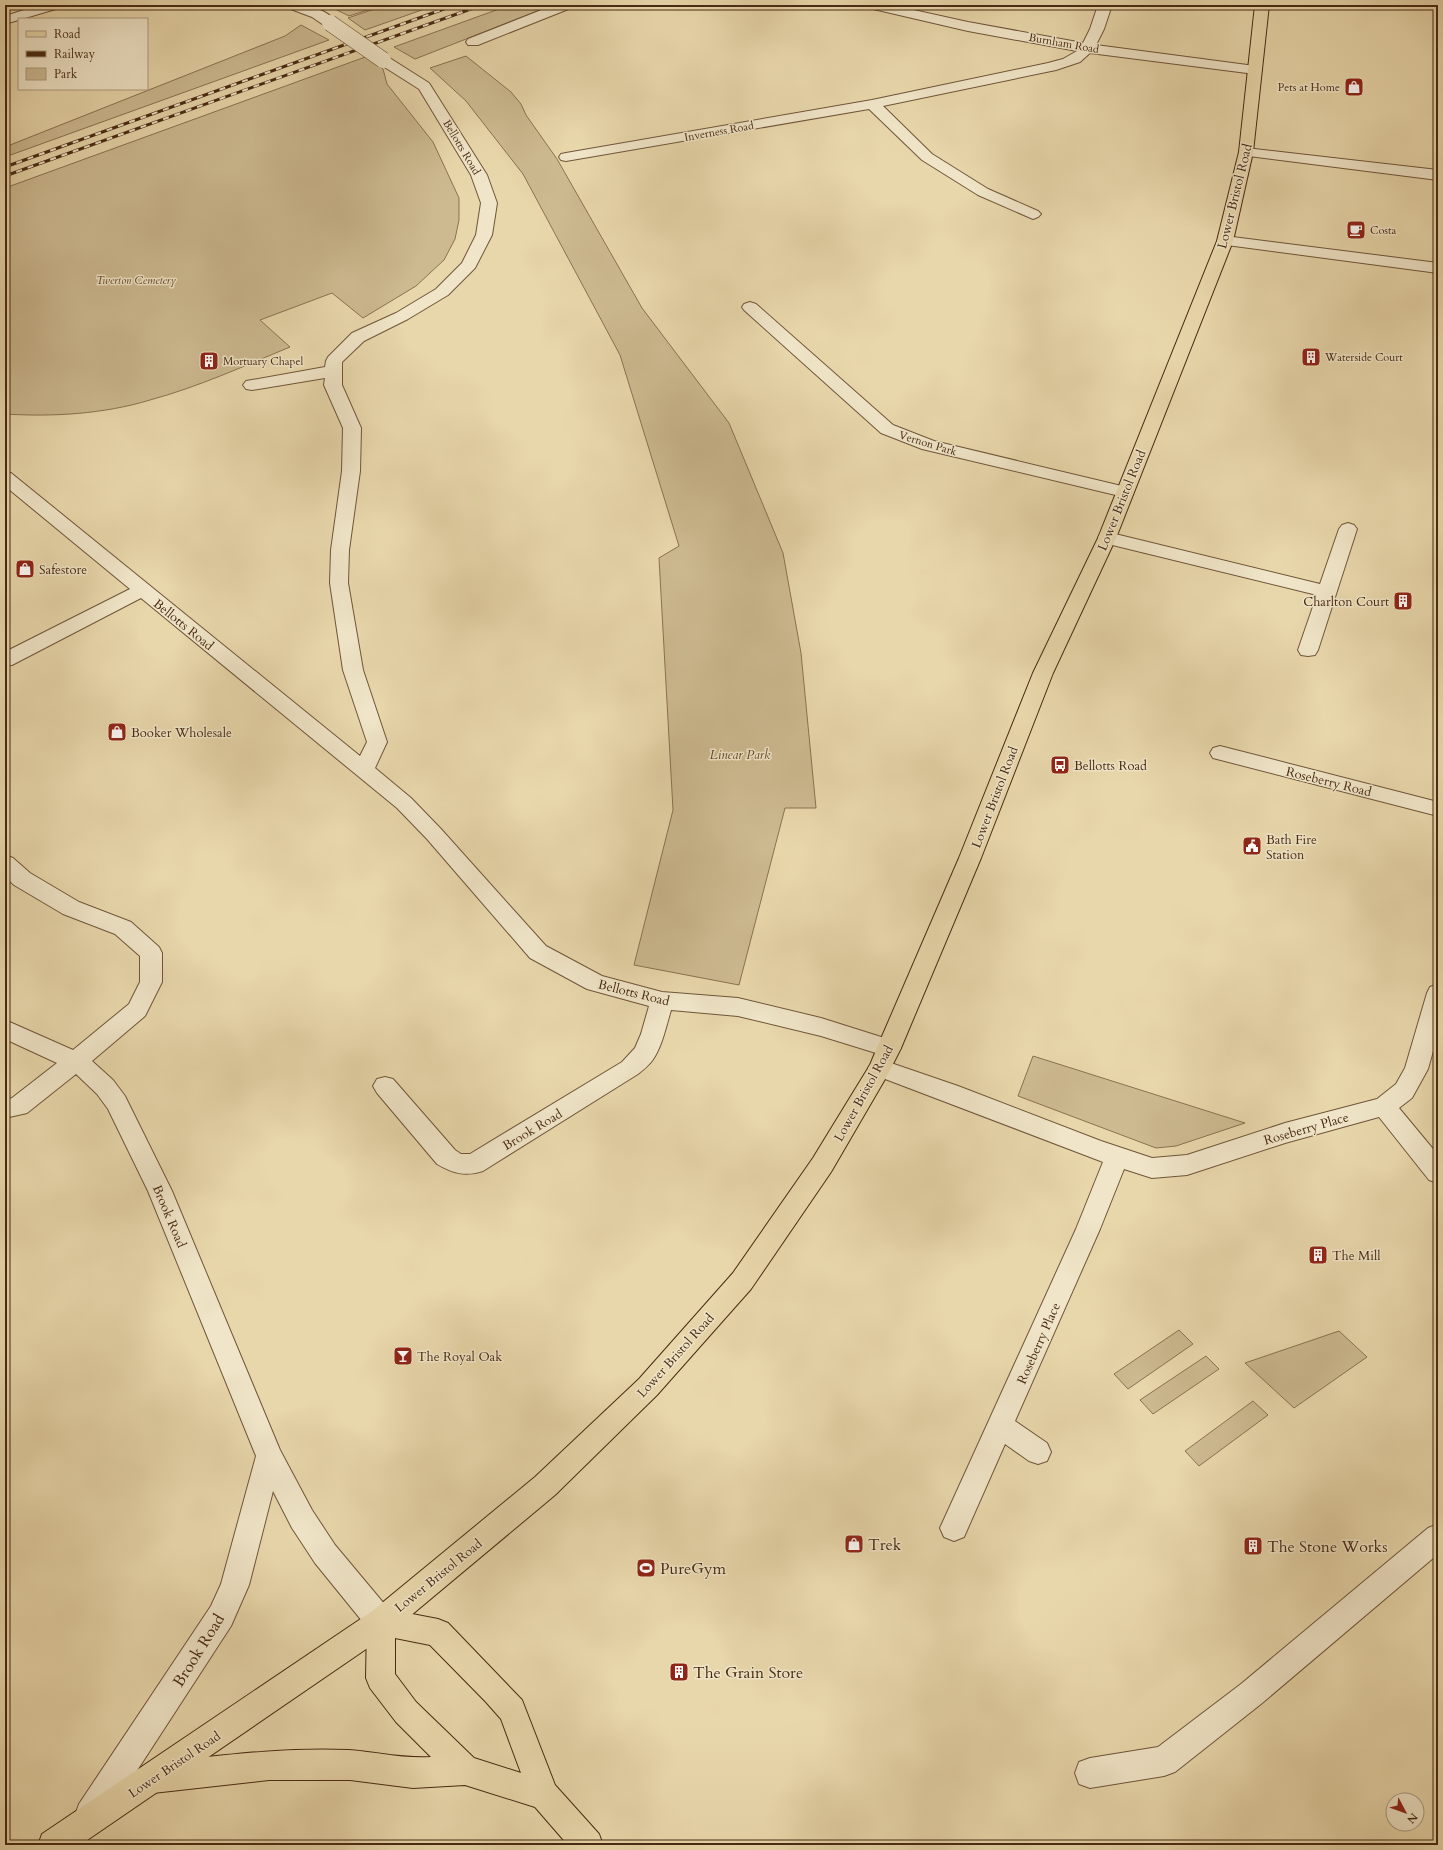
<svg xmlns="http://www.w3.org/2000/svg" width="1443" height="1850" viewBox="0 0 1443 1850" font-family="Cardo,serif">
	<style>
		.green { fill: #cdba91; stroke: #8a7252 }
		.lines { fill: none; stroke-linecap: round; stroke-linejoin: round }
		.minor-casing { stroke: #705539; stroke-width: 2 }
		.major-casing { stroke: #482a13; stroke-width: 2 }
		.highway-casing { stroke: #482a13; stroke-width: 2 }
		.minor { fill: #f0e5c8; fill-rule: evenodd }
		.major { fill: #e8d7ab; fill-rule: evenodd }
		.highway { fill: #e8d7ab; fill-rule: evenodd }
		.rail-casing { stroke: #482a13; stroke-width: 3 }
		.rail { stroke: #f0e5c8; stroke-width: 2; stroke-dasharray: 6; stroke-linecap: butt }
		.minor-bridge-casing { stroke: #705539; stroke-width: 17; stroke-linecap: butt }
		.minor-bridge { stroke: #f0e5c8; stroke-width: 16 }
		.labels { text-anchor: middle; stroke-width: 3; stroke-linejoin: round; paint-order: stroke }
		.far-street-label { font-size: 11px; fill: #482a13; stroke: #f0e5c8 }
		.far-poi-label { font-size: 11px; fill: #482a13; stroke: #f0e5c8; text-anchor: start }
		.far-park-label { font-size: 11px; font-style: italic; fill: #63472c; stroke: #f0e5c8 }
		.street-label { font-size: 13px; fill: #482a13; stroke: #f0e5c8 }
		.poi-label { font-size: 13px; fill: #482a13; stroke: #f0e5c8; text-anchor: start }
		.park-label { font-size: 13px; font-style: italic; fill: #63472c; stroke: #f0e5c8 }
		.near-poi-label { font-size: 16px; fill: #482a13; stroke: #f0e5c8; text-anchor: start }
		.near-street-label { font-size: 16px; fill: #482a13; stroke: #f0e5c8 }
	</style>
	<rect width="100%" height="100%" fill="#e8d7ab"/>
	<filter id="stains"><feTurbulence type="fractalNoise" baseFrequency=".005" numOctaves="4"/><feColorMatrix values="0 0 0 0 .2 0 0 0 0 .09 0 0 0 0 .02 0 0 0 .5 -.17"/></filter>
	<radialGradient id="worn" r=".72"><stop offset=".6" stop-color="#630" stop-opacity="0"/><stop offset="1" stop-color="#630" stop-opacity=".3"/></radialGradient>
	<path class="green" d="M327,5h56l-34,11z
		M386,5h50l-71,25 -17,-12z
		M510,5h43l-138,54 -21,-12z
		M301,25l28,15 -324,117v-10l280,-111z
		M368,56l15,13 4,15 46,58 26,56v22l-4,19 -11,21 -28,26 -53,32 -31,-25 -72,27 30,27c-46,19 -92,40 -140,53 -46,14 -97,17 -145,14v-226z
		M466,56l45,36 10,12 5,11 31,44 85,149 87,115 54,130 18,100 15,155h-31l-46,177 -105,-20 39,-155 -14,-252 20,-12 -59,-191 -97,-181 -57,-73 -36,-33z
		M1033,1056l212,67 -69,23 -20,2 -138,-52z
		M1179,1330l14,14 -65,45 -14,-15z
		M1339,1331l28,26 -73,51 -49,-45z
		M1206,1356l13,13 -66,45 -13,-14z
		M1253,1401l15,14 -69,51 -14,-15z"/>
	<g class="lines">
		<defs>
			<path id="minor" d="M40,5h21l-2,3 -54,16v-8z
				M286,5c18,0 40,2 51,18l-2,3h-10l-13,-9 -24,-9z
				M554,5h19l-2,3 -93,37h-10l-2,-3 2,-3z
				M867,5h24l77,17 115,21 7,-14 8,-24h14l-8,24 -8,16 159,21 5,1 2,3 -2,3 -5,1 -165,-21 -10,9 -24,8 -173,36 49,48 56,35 50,22 3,3 -3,3 -5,2 -55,-24 -56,-35 -53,-51 -303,52 -5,-1 -2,-3 2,-3 5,-1 306,-53 176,-37 15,-4 14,-8 -109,-20 -99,-23z
				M383,56l5,1 41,26 58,92 10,28 -5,32 -17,33 -27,27 -40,24 -44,22 -22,21v23l19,43 -1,43 -11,79 -1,33 15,87 24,72 -12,26 36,30 30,31 105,117 56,30 60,16 76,6 83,20 76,24 4,6 -4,6 -8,3 -68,-21 -83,-20 -67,-6c-5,17 -9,37 -19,51 -4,5 -9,9 -14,13l-155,97c-18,6 -31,2 -46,-7l-60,-71 -4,-7 4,-7 8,-2 8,2 62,71 6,4h9l152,-92 13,-14 6,-14 8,-28 -62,-17 -57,-31 -103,-119 -30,-31 -256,-210 -129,67 -7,1v-14l125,-63 -125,-103v-14l6,1 349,283 7,-14 -24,-72 -13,-87 1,-33 11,-79 1,-43 -19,-43 1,-7 -73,12 -6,-1 -3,-4 3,-4 6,-1 73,-13 1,-6 2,-4 24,-24 44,-20 40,-24 26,-26 14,-28 5,-32 -10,-28 -52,-86 -41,-26 -2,-3 2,-3z
				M1246,148l192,22v10l-197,-25 -2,-3 2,-3z
				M1225,236l213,27v10l-219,-29 -2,-3 2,-3z
				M750,302l6,2 137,121 41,16 196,47 3,4 -3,4 -6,1 -202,-48 -41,-16 -137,-123 -2,-3 2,-3z
				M1348,523l6,2 3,4 -39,121 -3,5 -7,1 -7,-1 -3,-5 19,-55 -217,-53 -2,-4 2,-4 7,-2 213,52 19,-55 3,-4z
				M1220,746l218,56v14l-225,-58 -3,-5 3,-5z
				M5,855l8,3 17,15 49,29 52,20 28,25 3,6v29l-17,34 -53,45 21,19 12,16 47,95 108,259 32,60 23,35 56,67 4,10 -4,10 -10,4 -10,-4 -56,-69 -23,-35 -19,-37 -24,94 -18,41 -130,200 -11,4 -11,-4 -4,-11 4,-11 132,-198 10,-22 35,-128 -108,-265 -40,-82 -11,-15 -21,-20 -49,39 -22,5v-18l7,-2 45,-35 -52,-24v-19l68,30 56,-46 11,-22v-26l-25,-22 -52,-20 -49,-29 -9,-9z
				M1438,984v49l-10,36 -16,29 -13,10 39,47v28l-9,-3 -50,-63 -94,26 -98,32 -35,3 -28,-9 -24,60 -85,192 32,22 4,9 -4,9 -9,3 -9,-3 -24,-17 -41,93 -10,4 -10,-4 -4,-9 136,-299 27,-67 -231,-88 -4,-6 4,-6 8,-3 8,3 70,24 143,55 51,17 35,-3 98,-32 92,-24 19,-15 9,-16 22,-75 3,-6z
				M1438,1524v30l-177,150 -86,68 -11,4 -74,12 -11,-4 -4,-11 4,-11 11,-4 68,-11 83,-63 187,-156z"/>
			<path id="major" d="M381,1608l57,11 10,4 74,77 33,85 44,49 4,11h-35l-33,-38 -70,-22 -52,3 -63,-8h-81l-116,13 -11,-4 -4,-11 4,-11 11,-4c65,-7 130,-16 196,-13 28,2 54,9 82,7l-35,-35 -26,-34 -4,-10 1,-56 4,-10zM395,1638l35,7 56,57 15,17 20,54 -47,-15 -58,-56 -21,-28z"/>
			<path id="highway" d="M1255,5h14l-16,147 -20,89 -117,297 -63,135 -72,185 -80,190 -13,26 -57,98 -80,117 -94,106 -102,100 -164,137 -311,213h-42l4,-11 329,-222 164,-135 104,-98 94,-106 80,-115 57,-93 7,-17 82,-190 74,-185 65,-135 119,-297 22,-89z"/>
		</defs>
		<use href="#minor" class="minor-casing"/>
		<use href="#major" class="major-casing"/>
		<use href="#highway" class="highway-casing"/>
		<use href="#minor" class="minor"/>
		<use href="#major" class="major"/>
		<use href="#highway" class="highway"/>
		<defs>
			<path id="rail" d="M5,167l450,-162
				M5,176l477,-171"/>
		</defs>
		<use href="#rail" class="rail-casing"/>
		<use href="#rail" class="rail"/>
		<defs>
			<path id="minor-bridge" d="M330,23l53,37"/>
		</defs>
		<use href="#minor-bridge" class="minor-bridge-casing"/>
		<use href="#minor-bridge" class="minor-bridge"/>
	</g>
	<defs>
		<symbol id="shop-square" viewBox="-11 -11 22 22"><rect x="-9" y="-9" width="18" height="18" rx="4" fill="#8f2418" stroke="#f0e5c8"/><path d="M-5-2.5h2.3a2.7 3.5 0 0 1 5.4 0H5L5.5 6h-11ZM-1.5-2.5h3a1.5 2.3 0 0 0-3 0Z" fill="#fff"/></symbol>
		<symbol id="cafe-square" viewBox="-11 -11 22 22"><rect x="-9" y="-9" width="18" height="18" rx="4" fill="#8f2418" stroke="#f0e5c8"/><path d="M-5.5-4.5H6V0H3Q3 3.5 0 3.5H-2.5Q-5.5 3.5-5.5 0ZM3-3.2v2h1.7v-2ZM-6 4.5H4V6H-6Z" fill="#fff"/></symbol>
		<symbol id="building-square" viewBox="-11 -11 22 22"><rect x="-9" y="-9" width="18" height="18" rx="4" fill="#8f2418" stroke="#f0e5c8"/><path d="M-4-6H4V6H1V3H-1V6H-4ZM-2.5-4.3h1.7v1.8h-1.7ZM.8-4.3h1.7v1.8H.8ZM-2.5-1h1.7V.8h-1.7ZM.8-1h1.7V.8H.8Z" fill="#fff"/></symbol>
		<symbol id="bus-square" viewBox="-11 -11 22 22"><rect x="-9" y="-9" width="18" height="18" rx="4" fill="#8f2418" stroke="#f0e5c8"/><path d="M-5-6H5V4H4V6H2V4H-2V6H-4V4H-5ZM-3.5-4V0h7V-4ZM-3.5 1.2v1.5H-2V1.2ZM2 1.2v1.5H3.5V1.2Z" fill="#fff"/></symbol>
		<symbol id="civic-square" viewBox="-11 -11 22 22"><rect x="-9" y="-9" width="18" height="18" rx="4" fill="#8f2418" stroke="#f0e5c8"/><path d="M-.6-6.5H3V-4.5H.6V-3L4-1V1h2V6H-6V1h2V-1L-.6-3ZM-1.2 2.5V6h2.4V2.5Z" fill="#fff"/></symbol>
		<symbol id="bar-square" viewBox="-11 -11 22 22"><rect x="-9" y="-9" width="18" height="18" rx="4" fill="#8f2418" stroke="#f0e5c8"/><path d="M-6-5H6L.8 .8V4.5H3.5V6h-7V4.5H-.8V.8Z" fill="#fff"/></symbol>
		<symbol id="stadium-square" viewBox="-11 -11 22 22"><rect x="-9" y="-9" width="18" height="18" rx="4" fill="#8f2418" stroke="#f0e5c8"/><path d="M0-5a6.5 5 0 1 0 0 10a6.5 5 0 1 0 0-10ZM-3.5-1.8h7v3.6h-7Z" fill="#fff"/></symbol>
	</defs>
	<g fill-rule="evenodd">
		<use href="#shop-square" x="1343" y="76" width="22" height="22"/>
		<use href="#cafe-square" x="1345" y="219" width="22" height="22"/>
		<use href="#building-square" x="1300" y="346" width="22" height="22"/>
		<use href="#building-square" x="198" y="350" width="22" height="22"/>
		<use href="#shop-square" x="14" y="558" width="22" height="22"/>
		<use href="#building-square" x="1392" y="590" width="22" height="22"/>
		<use href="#shop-square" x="106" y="721" width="22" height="22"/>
		<use href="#bus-square" x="1049" y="754" width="22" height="22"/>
		<use href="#civic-square" x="1241" y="835" width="22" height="22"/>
		<use href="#building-square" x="1307" y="1244" width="22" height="22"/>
		<use href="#bar-square" x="392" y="1345" width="22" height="22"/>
		<use href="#shop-square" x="843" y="1533" width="22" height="22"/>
		<use href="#building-square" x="1242" y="1535" width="22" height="22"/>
		<use href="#stadium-square" x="635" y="1557" width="22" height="22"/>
		<use href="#building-square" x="668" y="1661" width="22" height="22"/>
	</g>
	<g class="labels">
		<g class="far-street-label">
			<text transform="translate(1064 43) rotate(10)" y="4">Burnham Road</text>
			<text transform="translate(719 131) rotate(-10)" y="4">Inverness Road</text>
			<text transform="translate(462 147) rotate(59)" y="4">Bellotts Road</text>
			<text transform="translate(928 443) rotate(17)" y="4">Vernon Park</text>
		</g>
		<g class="far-poi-label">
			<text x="1340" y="91" text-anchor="end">Pets at Home</text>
			<text x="1370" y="234">Costa</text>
			<text x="1325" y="361">Waterside Court</text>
			<text x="223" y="365">Mortuary Chapel</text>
		</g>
		<g class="far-park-label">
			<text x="136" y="284">Twerton Cemetery</text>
		</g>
		<g class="street-label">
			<text transform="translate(1234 196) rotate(-76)" y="5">Lower Bristol Road</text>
			<text transform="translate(1121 500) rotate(-68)" y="5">Lower Bristol Road</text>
			<text transform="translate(184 624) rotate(39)" y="5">Bellotts Road</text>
			<text transform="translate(1329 781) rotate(14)" y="5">Roseberry Road</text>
			<text transform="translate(994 797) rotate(-69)" y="5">Lower Bristol Road</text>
			<text transform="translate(634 992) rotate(14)" y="5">Bellotts Road</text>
			<text transform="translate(863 1093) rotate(-61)" y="5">Lower Bristol Road</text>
			<text transform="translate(1306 1128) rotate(-16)" y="5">Roseberry Place</text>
			<text transform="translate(532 1129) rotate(-31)" y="5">Brook Road</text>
			<text transform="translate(170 1216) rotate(67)" y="5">Brook Road</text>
			<text transform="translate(1038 1343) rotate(-66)" y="5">Roseberry Place</text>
			<text transform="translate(675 1355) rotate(-48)" y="5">Lower Bristol Road</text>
			<text transform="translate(438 1575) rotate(-39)" y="5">Lower Bristol Road</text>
			<text transform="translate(174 1764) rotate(-34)" y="5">Lower Bristol Road</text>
		</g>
		<g class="poi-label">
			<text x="39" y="574">Safestore</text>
			<text x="1389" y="606" text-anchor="end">Charlton Court</text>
			<text x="131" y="737">Booker Wholesale</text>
			<text x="1074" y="770">Bellotts Road</text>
			<text x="1266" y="844">Bath Fire<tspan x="1266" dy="15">Station</tspan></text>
			<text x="1332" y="1260">The Mill</text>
			<text x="417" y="1361">The Royal Oak</text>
		</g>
		<g class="park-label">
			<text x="740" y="759">Linear Park</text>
		</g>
		<g class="near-poi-label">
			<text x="868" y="1550">Trek</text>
			<text x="1267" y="1552">The Stone Works</text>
			<text x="660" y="1574">PureGym</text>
			<text x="693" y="1678">The Grain Store</text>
		</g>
		<g class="near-street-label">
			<text transform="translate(198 1650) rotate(-58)" y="6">Brook Road</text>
		</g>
	</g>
	<rect width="1443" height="1850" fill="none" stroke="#e8d7ab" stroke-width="20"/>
	<rect x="6" y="6" width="1431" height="1838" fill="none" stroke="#482a13" stroke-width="2"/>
	<rect x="10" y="10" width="1423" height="1830" fill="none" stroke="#482a13"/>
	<rect x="18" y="18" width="130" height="72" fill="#f0e5c8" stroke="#ad9a80"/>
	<rect x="26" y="31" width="20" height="6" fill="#e8d7ab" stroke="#ad9a80"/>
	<text x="54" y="38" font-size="12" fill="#482a13">Road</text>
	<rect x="26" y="51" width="20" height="6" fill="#482a13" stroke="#ad9a80"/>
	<text x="54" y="58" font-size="12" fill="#482a13">Railway</text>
	<rect x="26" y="68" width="20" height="12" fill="#cdba91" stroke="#ad9a80"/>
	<text x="54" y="78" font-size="12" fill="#482a13">Park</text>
	<g transform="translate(1405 1812) rotate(131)"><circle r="19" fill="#f0e5c8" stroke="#ad9a80"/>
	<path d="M0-3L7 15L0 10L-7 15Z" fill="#8f2418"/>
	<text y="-6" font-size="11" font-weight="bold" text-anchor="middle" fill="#482a13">N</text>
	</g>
	<rect width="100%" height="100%" filter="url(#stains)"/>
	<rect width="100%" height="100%" fill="url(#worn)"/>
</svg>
